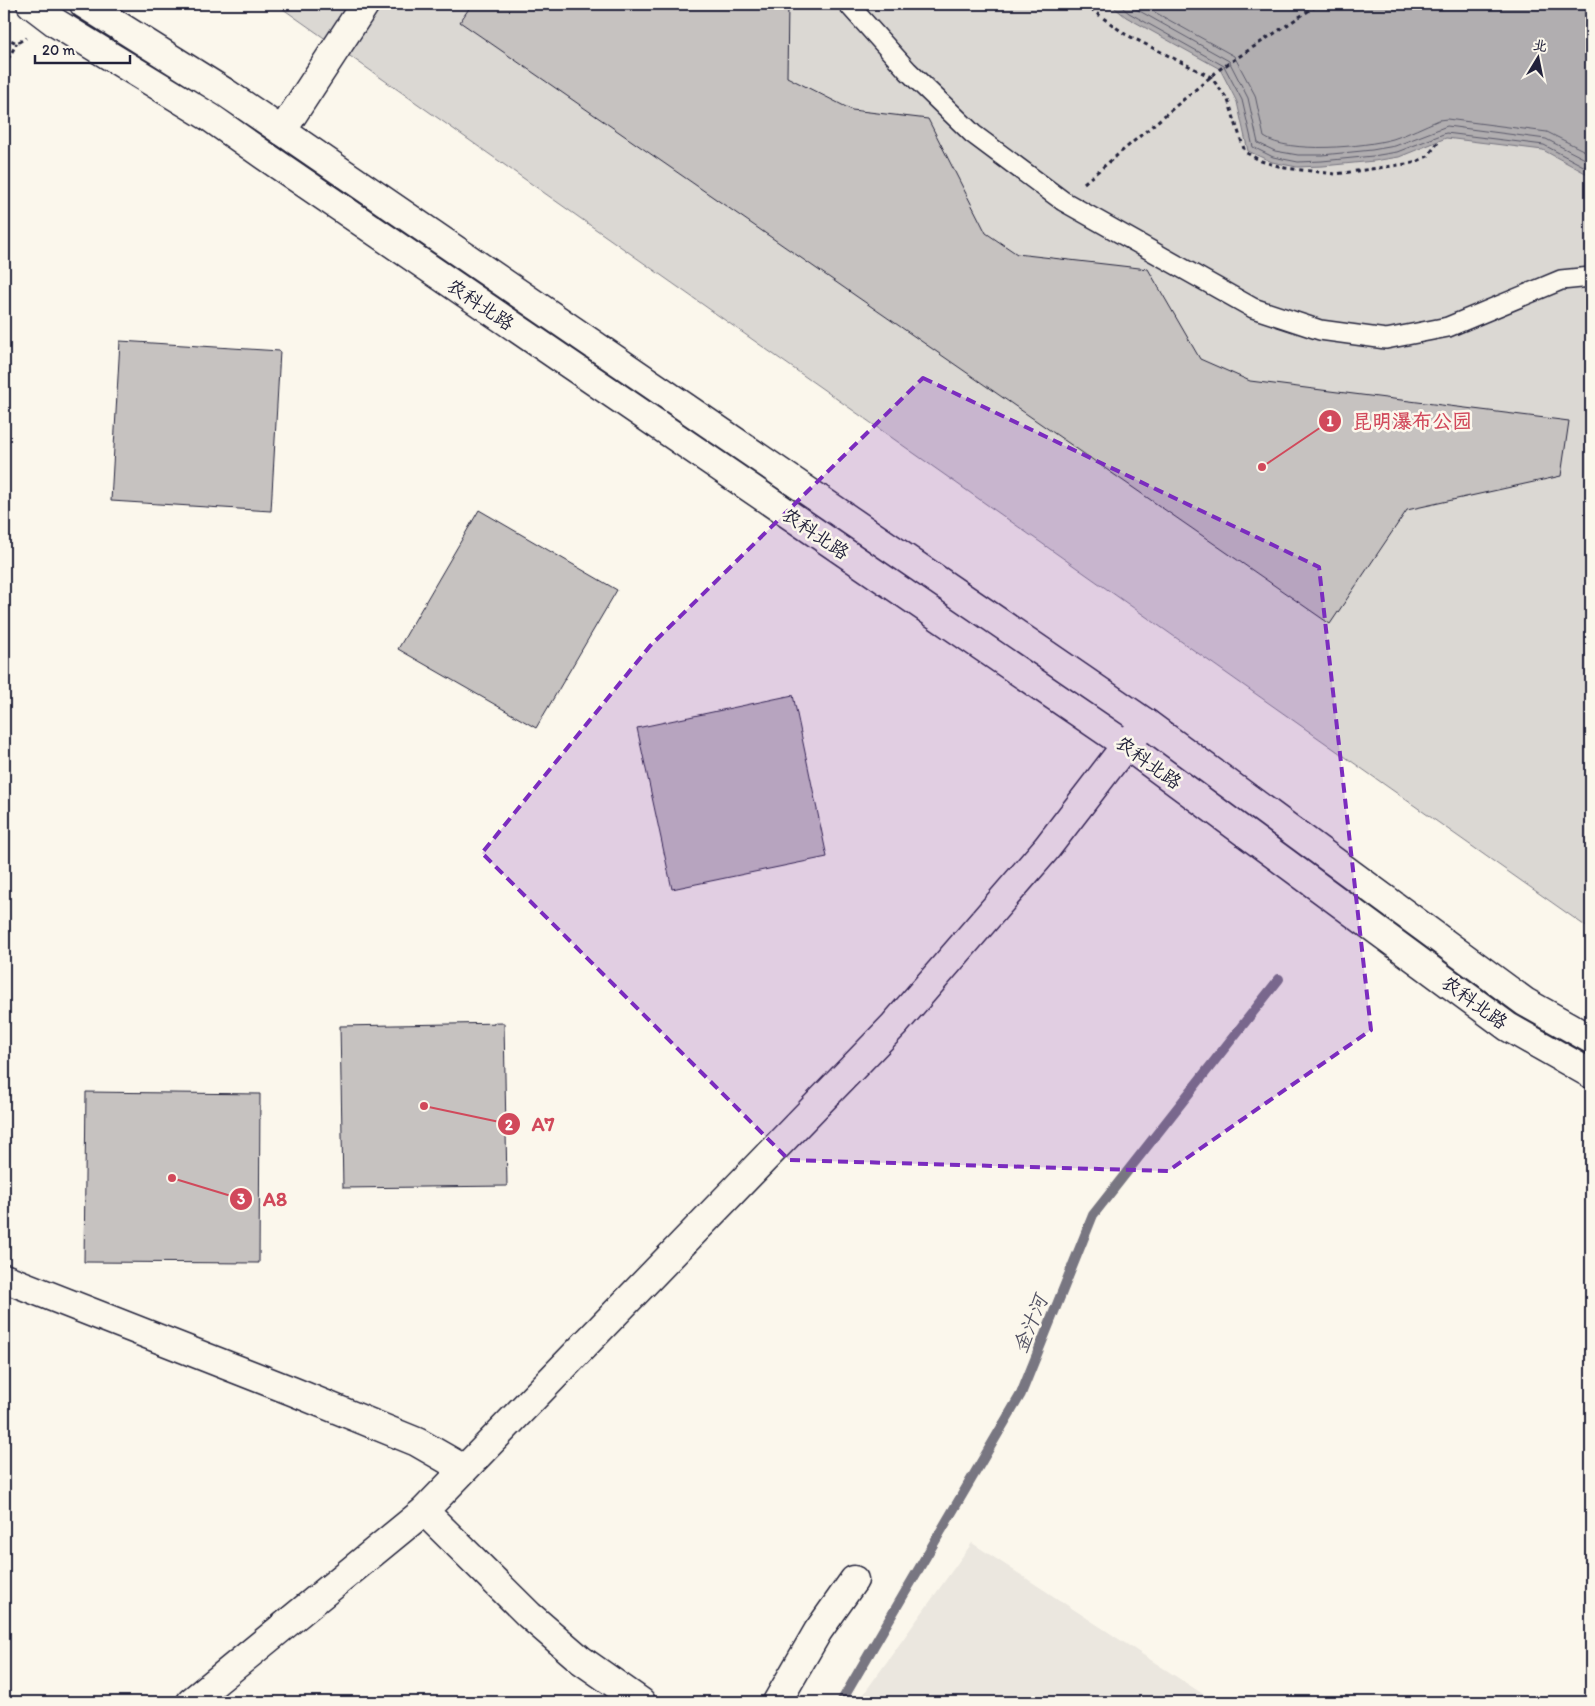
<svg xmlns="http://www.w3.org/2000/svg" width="1595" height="1706" viewBox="0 0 1595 1706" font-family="Itim,'LXGW WenKai TC',sans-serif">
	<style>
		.built { fill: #ebe7df }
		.green { fill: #dbd8d3; stroke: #7e7d87 }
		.water { fill: #b1aeb0; stroke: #787681 }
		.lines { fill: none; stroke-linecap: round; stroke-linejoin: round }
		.shore { stroke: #5b5a6a; stroke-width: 1 }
		.stream { stroke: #787681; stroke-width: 10 }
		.building { fill: #c6c2c0; stroke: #22223b }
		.service-casing { stroke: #22223b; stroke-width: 22 }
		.pedestrian-casing { stroke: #22223b; stroke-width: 31 }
		.minor-casing { stroke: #22223b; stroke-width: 31 }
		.secondary-casing { stroke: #22223b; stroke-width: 31 }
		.path { stroke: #22223b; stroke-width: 3; stroke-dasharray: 4 4; stroke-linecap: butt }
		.service { stroke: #fbf7ec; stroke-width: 19 }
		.pedestrian { stroke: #fbf7ec; stroke-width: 28 }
		.minor { stroke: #fbf7ec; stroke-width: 28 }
		.secondary { stroke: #fbf7ec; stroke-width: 28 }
		.marked { fill: #7b2cbf; fill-opacity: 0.2; stroke: #7b2cbf; stroke-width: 4; stroke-dasharray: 10 6; stroke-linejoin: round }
		.labels { text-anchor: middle; stroke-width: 5; stroke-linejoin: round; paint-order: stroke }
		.street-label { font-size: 19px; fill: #22223b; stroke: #fbf7ec }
		.water-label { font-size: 20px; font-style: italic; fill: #545364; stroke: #fbf7ec }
		.leader { fill: none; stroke: #d1495b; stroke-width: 2 }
		.callout-dot { fill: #d1495b; stroke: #fbf7ec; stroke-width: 2 }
		.mark-label { font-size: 15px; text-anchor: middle; font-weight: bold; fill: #fff }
		.callout-label { font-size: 20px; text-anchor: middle; font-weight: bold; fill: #d1495b; stroke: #fbf7ec; stroke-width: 5; stroke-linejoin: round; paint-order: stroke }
	</style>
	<rect width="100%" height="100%" fill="#fbf7ec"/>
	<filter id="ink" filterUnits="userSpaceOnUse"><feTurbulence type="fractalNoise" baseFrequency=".02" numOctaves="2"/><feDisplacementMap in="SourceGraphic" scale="10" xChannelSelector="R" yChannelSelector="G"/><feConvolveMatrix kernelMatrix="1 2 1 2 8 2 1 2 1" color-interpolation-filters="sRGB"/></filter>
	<g filter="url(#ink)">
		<path class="built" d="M972,1543l243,159h-357z"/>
		<path class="green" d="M276,4h1315v926z"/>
		<path class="water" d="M1110,4h481v172l-48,-26 -97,-12 -47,19 -25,4 -51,5 -26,1 -25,-5 -24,-11 -11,-49 -17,-33 -94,-52z"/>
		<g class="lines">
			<path class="shore" d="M1118,4l11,9 95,53 18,34 11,47 20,10 25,5 24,-1 51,-5 24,-4 49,-19 98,12 47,25
				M1127,4l102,57 19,37 10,45 17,8 23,4h24l50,-5 23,-4 52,-20 99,13 45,23
				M1140,4l94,52 21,39 9,42c25,17 100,10 129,2 16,-5 31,-13 46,-19l8,-1 100,13 44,22"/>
			<path class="stream" d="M841,1702l180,-308 72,-179 186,-236"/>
		</g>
		<path class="building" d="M472,4h316l-1,73 65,33 76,9 58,114 31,21 131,15 52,90 50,22 319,40 -8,55 -154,34 -77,114 -870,-602z
			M120,341l160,10 -9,160 -160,-10z
			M479,510l138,80 -81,138 -138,-79z
			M793,695l34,162 -155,32 -35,-161z
			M504,1023l3,163 -164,2 -3,-162z
			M86,1092l174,2 -1,169 -175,-1z"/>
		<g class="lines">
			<defs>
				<path id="service" d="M848,4l60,67 65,63 90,67 190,107 67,22 66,9 62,-12 113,-47 30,-3"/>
				<path id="pedestrian" d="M282,131l83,-127"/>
				<path id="minor" d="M4,1278l288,113 125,51 47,27
					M424,1511l105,104 52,45 60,42
					M191,1702l233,-191 470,-486 152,-176 80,-104 20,-22
					M777,1702l41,-71 36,-51"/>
				<path id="secondary" d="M31,4l25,19 155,95 54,38 861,589 382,282 83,47
					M84,4l142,89 56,38 864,592 379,279 66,37"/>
			</defs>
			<use href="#service" class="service-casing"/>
			<use href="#pedestrian" class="pedestrian-casing"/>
			<use href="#minor" class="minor-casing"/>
			<use href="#secondary" class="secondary-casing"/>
			<path class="path" d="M1084,4l41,30 86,43 17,23 17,52 16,9 24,7 51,6 77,-11 15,-7 11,-15
				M4,37l13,6 9,-5
				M4,66l13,-23
				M1084,183l136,-114 99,-65h3"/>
			<use href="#service" class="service"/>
			<use href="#pedestrian" class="pedestrian"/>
			<use href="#minor" class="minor"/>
			<use href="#secondary" class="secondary"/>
		</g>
	</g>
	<path class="marked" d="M923,378l396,189 52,463 -203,141 -379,-11 -307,-307 168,-207z"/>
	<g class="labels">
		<g class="street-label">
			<text transform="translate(481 304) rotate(34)" y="7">农科北路</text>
			<text transform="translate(816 533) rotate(34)" y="7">农科北路</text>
			<text transform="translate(1149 762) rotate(36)" y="7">农科北路</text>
			<text transform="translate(1475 1002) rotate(36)" y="7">农科北路</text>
		</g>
		<g class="water-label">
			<text transform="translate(1030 1324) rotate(-68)" y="7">金汁河</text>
		</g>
	</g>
	<path class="leader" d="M1262 467L1330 421M424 1106L509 1124M172 1178L241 1199"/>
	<g class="callout-dot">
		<circle cx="1262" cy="467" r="5"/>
		<circle cx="424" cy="1106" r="5"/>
		<circle cx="172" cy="1178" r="5"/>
		<circle cx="1330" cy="421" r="12"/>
		<circle cx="509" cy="1124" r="12"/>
		<circle cx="241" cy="1199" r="12"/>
	</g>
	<g class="mark-label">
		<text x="1330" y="426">1</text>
		<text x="509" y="1130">2</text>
		<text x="241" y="1204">3</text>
	</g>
	<g class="callout-label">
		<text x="1412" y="428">昆明瀑布公园</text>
		<text x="543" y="1131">A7</text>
		<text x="275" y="1206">A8</text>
	</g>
	<rect width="1595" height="1706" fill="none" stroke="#fbf7ec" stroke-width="20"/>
	<rect x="10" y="10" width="1575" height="1686" fill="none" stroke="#22223b" stroke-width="2" filter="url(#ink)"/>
	<g transform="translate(1538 58) rotate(10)" stroke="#fbf7ec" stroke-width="4" paint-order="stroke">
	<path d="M0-4L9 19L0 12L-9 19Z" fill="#22223b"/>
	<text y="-8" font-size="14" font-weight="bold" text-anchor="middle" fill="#22223b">北</text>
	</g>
	<path d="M35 55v8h95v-8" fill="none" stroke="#22223b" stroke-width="2.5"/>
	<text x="42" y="55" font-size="15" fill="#22223b" stroke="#fbf7ec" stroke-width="4" paint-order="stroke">20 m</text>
</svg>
